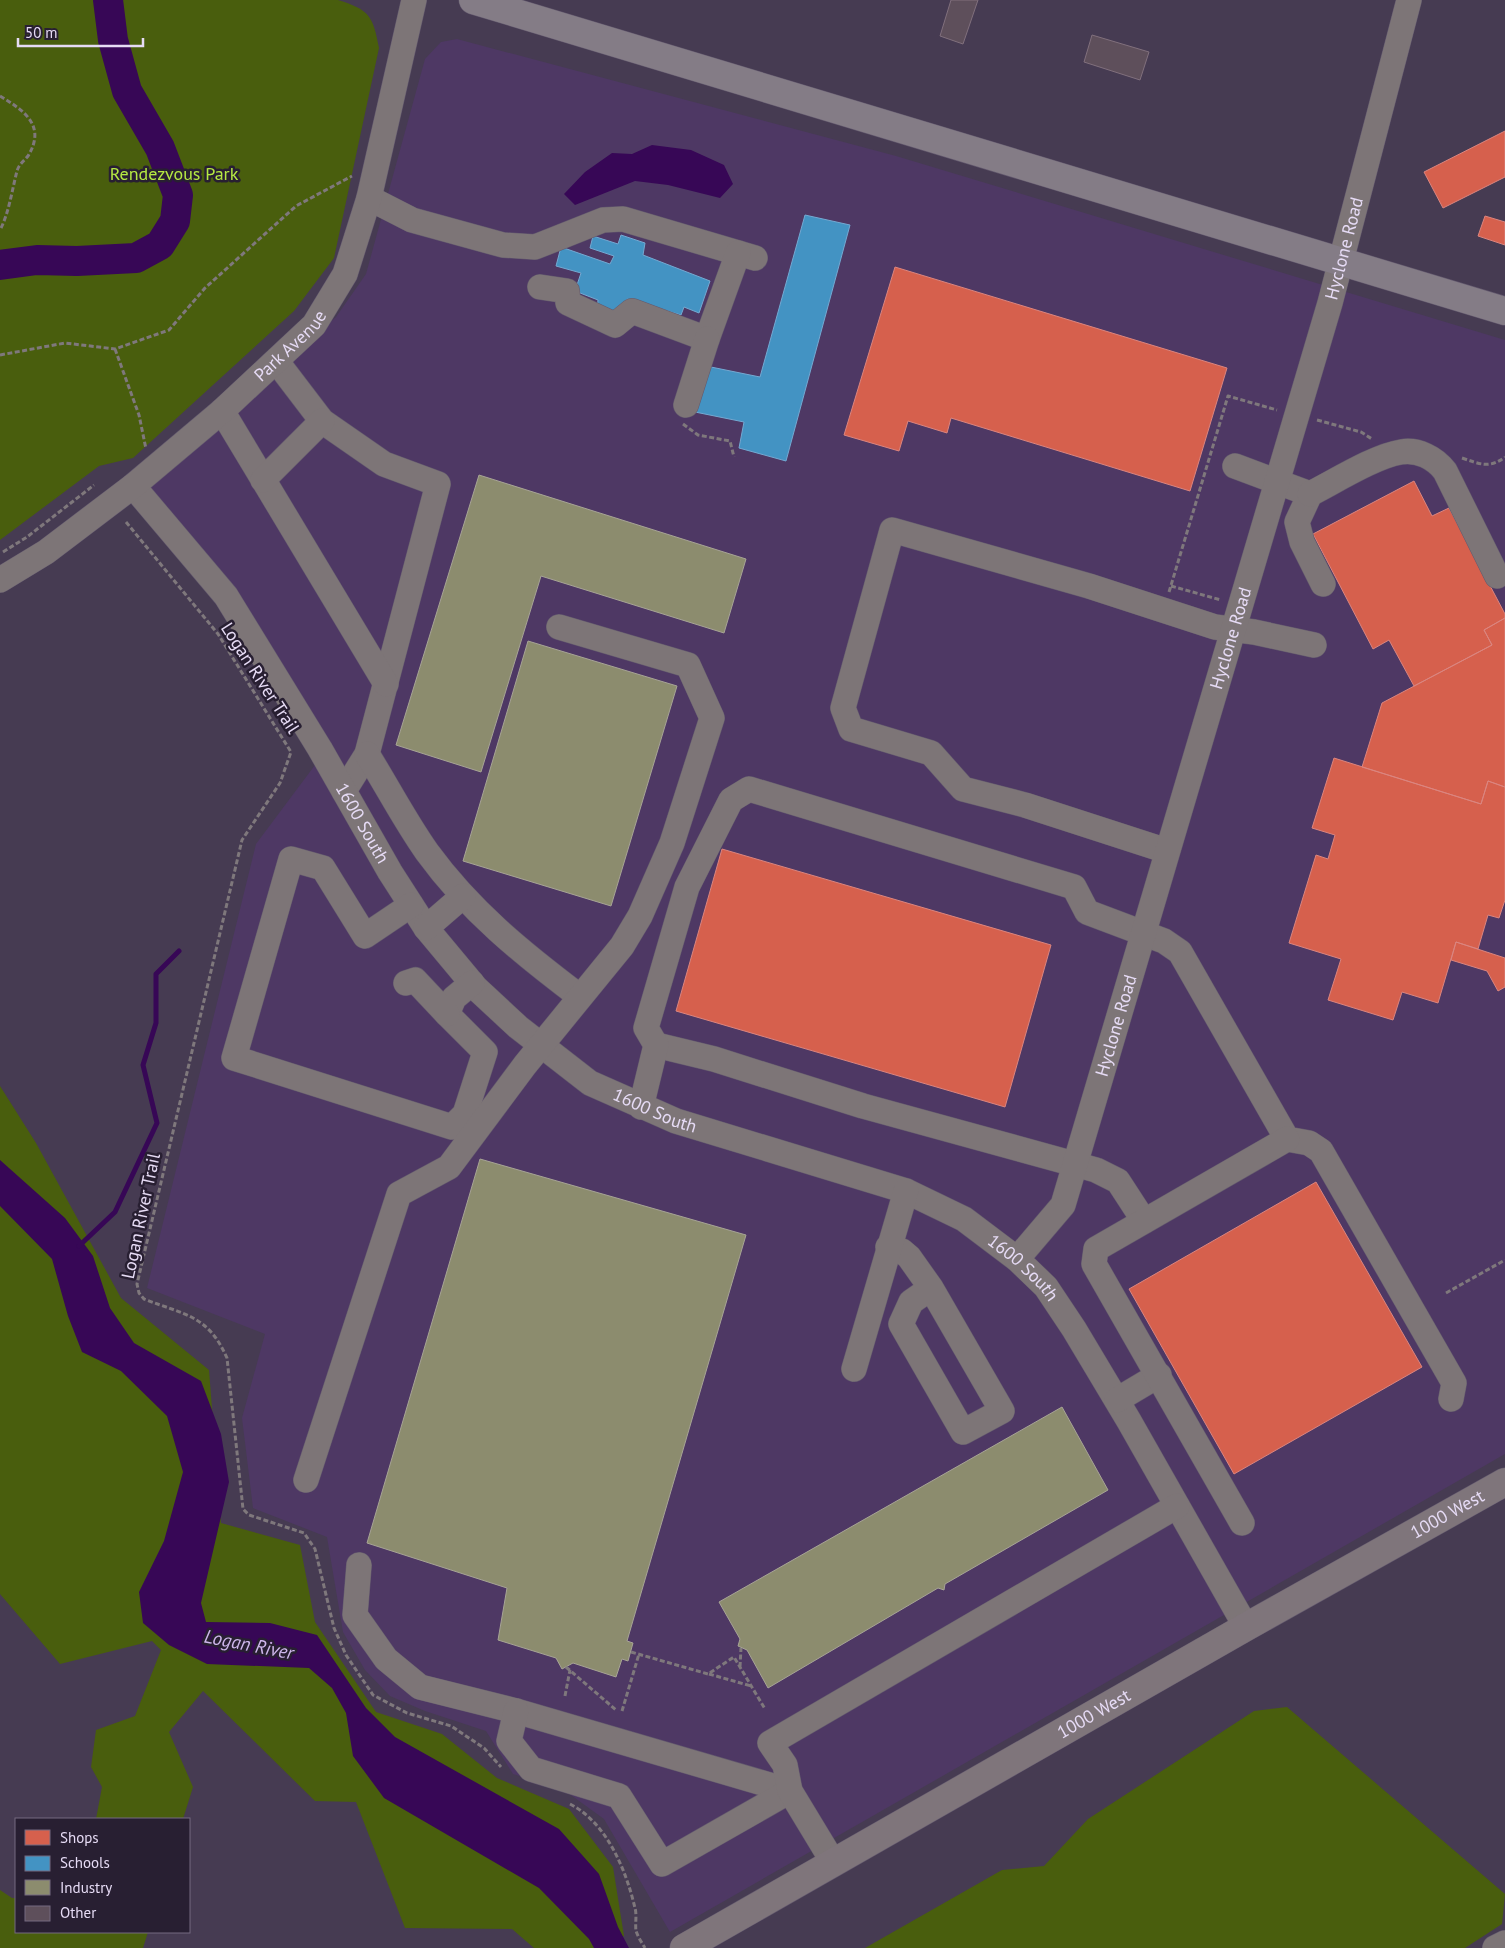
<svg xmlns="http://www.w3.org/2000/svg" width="1505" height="1948" viewBox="0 0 1505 1948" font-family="'PT Sans',sans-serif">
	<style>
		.built { fill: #4e3864 }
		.green { fill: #495e0d }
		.water { fill: #370756 }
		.shops { fill: #d6604d; stroke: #db857f }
		.schools { fill: #4393c3; stroke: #74a9d2 }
		.industry { fill: #8c8c6e; stroke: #a7a496 }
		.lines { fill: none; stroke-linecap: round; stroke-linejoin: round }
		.stream { stroke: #370756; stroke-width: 5 }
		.river { stroke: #370756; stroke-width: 30 }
		.building { fill: #5e4f5b; stroke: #81707d }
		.minor-casing { stroke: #63596e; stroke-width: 26 }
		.major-casing { stroke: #63596e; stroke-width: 29 }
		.highway-casing { stroke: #63596e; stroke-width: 29 }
		.path { stroke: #7f787c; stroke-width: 3; stroke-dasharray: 5 2.5; stroke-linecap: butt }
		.minor { stroke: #7d7577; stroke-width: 25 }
		.major { stroke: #7f757b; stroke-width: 28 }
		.highway { stroke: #847c86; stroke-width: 28 }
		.labels { text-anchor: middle; stroke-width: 5; stroke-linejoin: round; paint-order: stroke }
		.park-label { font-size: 18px; fill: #b5e942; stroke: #281f32 }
		.street-label { font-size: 18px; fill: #e6dbf5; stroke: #281f32 }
		.water-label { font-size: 19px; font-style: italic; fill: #cfb7ec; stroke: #281f32 }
	</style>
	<rect width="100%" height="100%" fill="#463b52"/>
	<path class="built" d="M457,39l439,117 609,184v1114l-835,478 -66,-113 -40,-29 -51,-16 -27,-43 -61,-20 -35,-15 -25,-26 -22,-38 -16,-95 -74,-29 -11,-90 23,-84 -118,-46 109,-444 74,-99 -182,-257 188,-171 30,-43 59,-215 16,-17z"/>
	<path class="green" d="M0,0h338c32,10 35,16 41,48l-45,210 -40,53 -161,147 -34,8 -99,74z
		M0,1086l36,57 85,155 88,72 12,153 79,22 15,77 61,90 66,22 55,44 72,31 44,58 11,69 -20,12h-70l-22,-19 -107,-1 -49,-126 -41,-1 -112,-110 -34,41 24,55 -10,32h-87l6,-32 -11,-20 5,-37 39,-14 26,-66 -9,-9 -92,23 -60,-70z
		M1287,1707l218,187 -3,30 -37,24h-600l137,-78 42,-4 44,-47 166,-108z
		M0,1890l12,8h4v34h132l-5,16h-143z"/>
	<path class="water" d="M652,145l39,5 33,15 9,19 -13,14 -52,-13 -33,-4 -60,24 -11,-11 21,-22 27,-19 20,1z
		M0,1160l65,58 28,38 17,52 24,35 67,38 20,53 8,48 -28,121 5,19 64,1 47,12 49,73 29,29 164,92 40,45 19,53 11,21h-35l-5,-9 -50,-51 -155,-90 -31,-42 -7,-43 -14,-25 -23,-20 -102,-4 -38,-19 -26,-22 -4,-31 25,-51 19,-69 -16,-56 -46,-45 -39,-19 -14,-36 -16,-57 -52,-53z"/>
	<path class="shops" d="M1505,131v46l-62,31 -19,-36z
		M1485,216l20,6v23l-27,-9z
		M895,267l332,101 -37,123 -239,-73 -4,15 -39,-12 -9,30 -55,-16z
		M1414,481l18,35 17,-8 56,106v4l-21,12 8,15 -78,41 -25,-46 -16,9 -60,-115z
		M1505,618v169l-17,-6 -7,23 -119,-37 20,-64 110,-58 -8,-15z
		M1334,758l147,46 7,-23 17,6v113l-6,18 -11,-3 -10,34 -22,-7 -18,61 -36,-11 -9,28 -65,-20 13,-41 -52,-16 27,-88 12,4 7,-24 -23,-7z
		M722,849l329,96 -46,162 -329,-96z
		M1456,942l49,16v29l-7,4 -11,-20 -36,-11z
		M1316,1182l106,185 -188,107 -105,-185z"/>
	<path class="schools" d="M805,215l45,10 -64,236 -47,-13 5,-26 -49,-10 11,-46 54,11z
		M621,235l24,8 -2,12 67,26 -11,32 -15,-6 -3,8 -54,-16 -8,19 -22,-7 1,-11 -23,-9 6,-18 -25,-7 5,-19 49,17 4,-8 -24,-8 3,-12 25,8z"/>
	<path class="industry" d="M479,475l267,84 -22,74 -183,-57 -60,196 -85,-27z
		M528,641l149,45 -66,220 -148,-45z
		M480,1159l266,76 -119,406 6,2 -5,18 -6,-2 -6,18 -43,-14 -11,6 -6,-11 -58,-18 9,-52 -140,-45z
		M1062,1407l46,83 -163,94 -1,6 -6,-2 -170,100 -21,-38 -9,-4 2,-7 -21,-37z"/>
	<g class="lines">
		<path class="stream" d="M79,1246l36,-34 42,-89 -14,-58 13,-42v-49l23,-23"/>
		<path class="river" d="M0,265l37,-5 40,1 59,-3 24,-13 15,-24 3,-26 -18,-47 -33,-57 -14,-51 -5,-40"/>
	</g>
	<path class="building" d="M951,0h27l-15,44 -23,-8z
		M1092,35l57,17 -9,28 -56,-18z"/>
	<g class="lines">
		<defs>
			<g id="minor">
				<path d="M369,198l43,22 91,25 32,2 68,-27 20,-1 132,39"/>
				<path d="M540,287l27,4 1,12 47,22 17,-14 75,28 31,-86"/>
				<path d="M277,362l45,59 62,43 54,20 -71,270 -23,37"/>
				<path d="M686,405l21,-66"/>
				<path d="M222,411l164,273"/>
				<path d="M1235,466l75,28 -13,28 5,20 21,42"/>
				<path d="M263,480l59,-59"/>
				<path id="s1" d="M133,486l93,110 94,153 70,123 36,56 50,60 42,39 72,56 86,38 230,70 58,28 53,40 29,28 28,42 55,92 117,206"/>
				<path d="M1310,494c24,-12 65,-38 91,-42 17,-3 34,6 44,19l52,105"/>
				<path id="s2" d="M0,580l46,-28 87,-66 89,-75 92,-86 31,-51 24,-76 45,-198"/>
				<path d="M367,754c20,32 38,67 60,98 43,59 95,101 152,144"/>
				<path d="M1167,851l-142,-46 -62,-16 -32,-36 -80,-24 -8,-21 49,-178 197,56 126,41 39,5 60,13"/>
				<path d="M411,905l-46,31 -42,-68 -32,-9 -57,199 218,69 13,-13 20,-62 -38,-38 7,-16 18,-15"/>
				<path d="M426,928l37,-32"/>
				<path d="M406,983l9,-3 32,34"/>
				<path d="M656,1045l58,14 149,47 233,64 22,11 26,40"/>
				<path d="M641,1107l15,-62 -10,-17 41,-141 44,-87 18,-11 325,98 13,25 77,29 16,11 107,187 22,4 12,8 133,232 -3,16"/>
				<path d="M888,1247l14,4 7,6 22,31 71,123 -39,21 -62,-108 10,-22 20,-14"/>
				<path id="s3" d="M1017,1259l46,-54 267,-902 79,-303"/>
				<path d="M854,1369l52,-178"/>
				<path d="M1117,1400l42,-25"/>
				<path d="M306,1480l93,-286 50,-27 76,-102 97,-119 18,-30 32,-73 40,-125 -24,-53 -129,-38"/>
				<path d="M1242,1523l-148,-259 2,-15 191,-110"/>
				<path d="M359,1565l-4,50 31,44 34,28 96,24 274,80"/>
				<path d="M516,1711l-7,30 22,28 88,27 43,68 128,-73"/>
				<path d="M833,1862l-43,-71 -5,-26 -15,-22 407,-237"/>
				<path d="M1495,1948l10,-5"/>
			</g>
			<g id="major">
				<path id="s4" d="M684,1948l562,-321 259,-145"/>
			</g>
			<path id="highway" d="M473,0l1032,311"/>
		</defs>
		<use href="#minor" class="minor-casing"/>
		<use href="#major" class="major-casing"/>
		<use href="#highway" class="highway-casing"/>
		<path class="path" d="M0,96c23,14 47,29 28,60 -4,5 -9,8 -11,15 -5,19 -8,42 -17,59
			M115,349l24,66 7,34
			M0,355l65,-12 50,6 54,-19 36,-42 91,-82 56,-30
			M1317,420l44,12 11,7
			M683,424l15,11 32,6 4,16
			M1462,458c18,6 27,11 43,-1
			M126,522l92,112 73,118 -11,31 -38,57 -105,444 2,9 5,6c41,16 64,16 83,59l16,151 6,6 55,18 11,16 19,79 12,27 27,40 34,18 44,13 33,22 17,19
			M3,552l24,-15 67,-52
			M1171,586l50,14
			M1169,592l59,-196 49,14
			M1446,1293l59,-33
			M631,1652l77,22 26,-17 31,52
			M566,1667l50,43
			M740,1667l1,-19
			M709,1674l42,12
			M565,1696l5,-26
			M622,1711l17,-57
			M570,1804c37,19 56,66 65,104 2,7 0,16 1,23 2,6 6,12 9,17"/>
		<use href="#minor" class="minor"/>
		<use href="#major" class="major"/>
		<use href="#highway" class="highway"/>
	</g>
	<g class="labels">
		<g class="park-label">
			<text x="174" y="180">Rendezvous Park</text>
		</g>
		<g class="street-label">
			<text dy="6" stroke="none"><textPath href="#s3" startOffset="1068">Hyclone Road</textPath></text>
			<text dy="6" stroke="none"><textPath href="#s2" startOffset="374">Park Avenue</textPath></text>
			<text dy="6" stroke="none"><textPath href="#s3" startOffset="662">Hyclone Road</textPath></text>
			<text transform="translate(260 678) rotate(57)" y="6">Logan River Trail</text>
			<text dy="6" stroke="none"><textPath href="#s1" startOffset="409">1600 South</textPath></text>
			<text dy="6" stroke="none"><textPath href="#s3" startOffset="258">Hyclone Road</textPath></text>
			<text dy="6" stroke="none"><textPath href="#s1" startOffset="829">1600 South</textPath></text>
			<text transform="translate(141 1216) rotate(-78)" y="6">Logan River Trail</text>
			<text dy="6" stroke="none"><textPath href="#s1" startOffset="1234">1600 South</textPath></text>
			<text dy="6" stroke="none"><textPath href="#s4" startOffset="878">1000 West</textPath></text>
			<text dy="6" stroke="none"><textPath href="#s4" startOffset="472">1000 West</textPath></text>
		</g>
		<g class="water-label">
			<text transform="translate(249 1644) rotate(11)" y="7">Logan River</text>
		</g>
	</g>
	<rect x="15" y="1818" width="175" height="115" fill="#281f32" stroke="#746a80"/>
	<rect x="25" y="1830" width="25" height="15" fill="#d6604d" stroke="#746a80"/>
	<text x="60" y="1843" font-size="15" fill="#e6dbf5">Shops</text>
	<rect x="25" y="1856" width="25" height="15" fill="#4393c3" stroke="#746a80"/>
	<text x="60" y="1868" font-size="15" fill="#e6dbf5">Schools</text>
	<rect x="25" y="1880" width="25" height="15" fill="#8c8c6e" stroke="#746a80"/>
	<text x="60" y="1893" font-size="15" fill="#e6dbf5">Industry</text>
	<rect x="25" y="1906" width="25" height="15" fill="#5e4f5b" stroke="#746a80"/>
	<text x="60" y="1918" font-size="15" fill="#e6dbf5">Other</text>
	<path d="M18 38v8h125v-8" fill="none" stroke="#e6dbf5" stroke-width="2.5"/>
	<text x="25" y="38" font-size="15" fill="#e6dbf5" stroke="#281f32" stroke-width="4" paint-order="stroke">50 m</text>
</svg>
